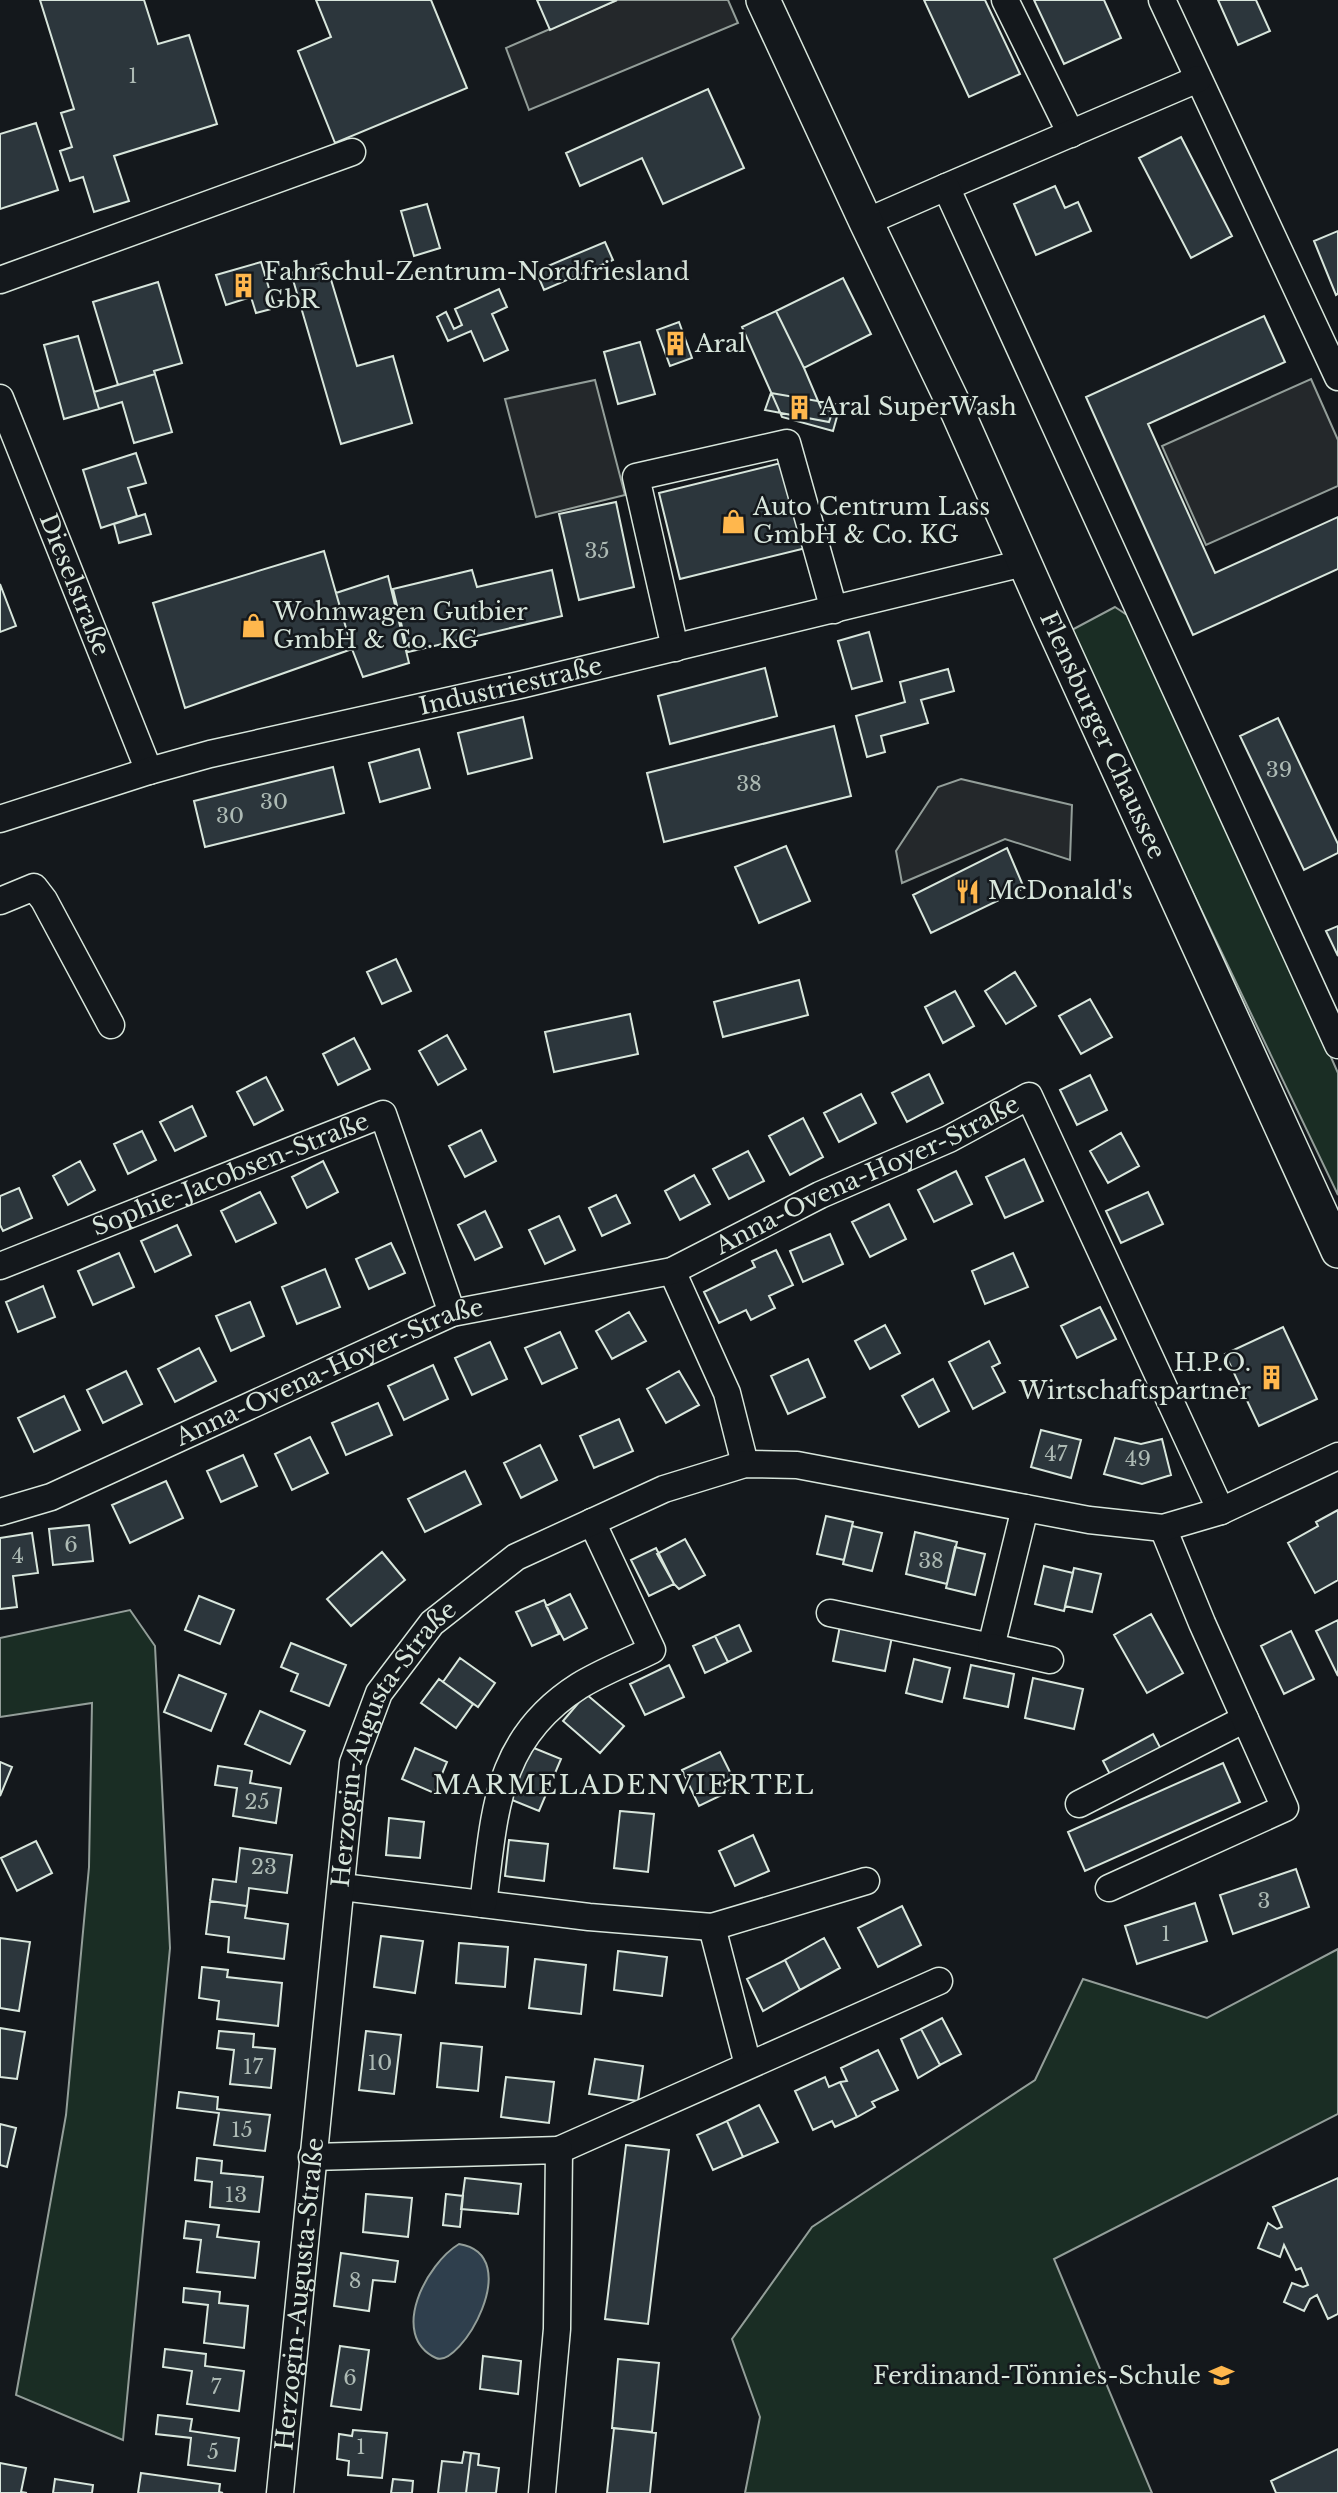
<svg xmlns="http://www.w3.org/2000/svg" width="1338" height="2493" viewBox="0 0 1338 2493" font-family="'Libre Baskerville',serif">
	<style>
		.green { fill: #1a2d24; stroke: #939e99; stroke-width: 2 }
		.parking { fill: #24282b; stroke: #939e99; stroke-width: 2 }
		.water { fill: #2f3f4d; stroke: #939e99; stroke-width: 2 }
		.building { fill: #2c363c; stroke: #d8e6dc; stroke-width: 2 }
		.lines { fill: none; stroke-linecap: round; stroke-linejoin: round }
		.minor-casing { stroke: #d8e6dc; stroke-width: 29 }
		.major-casing { stroke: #d8e6dc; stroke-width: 36 }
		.minor { stroke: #14181c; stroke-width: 26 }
		.major { stroke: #14181c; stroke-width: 33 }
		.labels { text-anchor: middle; stroke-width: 5; stroke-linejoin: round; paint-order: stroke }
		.number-label { font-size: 21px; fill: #adbab4 }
		.poi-label { font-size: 24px; fill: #d8e6dc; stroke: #14181c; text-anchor: start }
		.street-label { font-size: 24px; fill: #d8e6dc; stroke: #14181c }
		.neighbourhood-label { font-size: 26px; letter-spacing: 2px; fill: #d8e6dc; stroke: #14181c }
	</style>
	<rect width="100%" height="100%" fill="#14181c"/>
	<path class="green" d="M1115,607l24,16 199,450v122l-270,-563z
		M130,1610l25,36 15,302 -47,492 -107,-45 50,-280 23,-248 3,-164 -92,14v-79z
		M1338,1949v165l-284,145 98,234h-407l15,-76 -28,-78 80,-112 223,-147 48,-101 124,39z"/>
	<path class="parking" d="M617,0h111l10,23 -209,87 -23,-62z
		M1311,379l27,61v46l-132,59 -44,-99z
		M595,380l30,115 -89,22 -31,-118z
		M961,779l111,26 -2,55 -65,-21 -103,44 -6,-32 42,-64z"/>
	<path class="water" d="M459,2244c68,11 1,125 -23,114 -48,-23 -9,-95 23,-114z"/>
	<path class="building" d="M40,0h104l14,44 31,-9 28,89 -103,32 15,45 -35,11 -11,-35 -13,4 -10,-30 12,-4 -11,-34 13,-4z
		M316,0h115l36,88 -132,55 -37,-92 33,-14z
		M537,0h80l-67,30z
		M924,0h61l35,74 -51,23z
		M1034,0h70l17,38 -57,26z
		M1218,0h38l14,31 -32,14z
		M708,89l36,79 -81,36 -21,-46 -62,28 -14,-33z
		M36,123l22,67 -58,19v-75z
		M1181,137l51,99 -41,22 -52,-100z
		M1055,186l10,22 13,-6 13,29 -55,24 -22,-51z
		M427,204l13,44 -26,8 -13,-45z
		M1338,231v63l-2,1 -22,-54z
		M605,242l8,18 -69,30 -8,-19z
		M261,262l14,46 -19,5 -5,-16 -25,8 -10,-30z
		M326,263l31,103 36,-10 19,67 -71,21 -50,-171z
		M843,278l28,56 -67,34 -28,-57z
		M158,282l24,81 -28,8 1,3 -37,11 -25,-83z
		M499,289l8,18 -15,7 16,36 -24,11 -13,-30 -23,10 -11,-24 9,-5 8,17 8,-4 -7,-16z
		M776,311l28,57 17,40 17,5 -5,18 -51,-14 -40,-90z
		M1264,316l21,46 -137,62 67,149 123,-56v52l-145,66 -107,-238z
		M679,322l13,36 -22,8 -13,-36z
		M78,336l21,73 -35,10 -20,-74z
		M640,342l15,52 -37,10 -14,-52z
		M155,374l17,58 -38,11 -12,-41 -23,7 -5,-17z
		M771,393l64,11 -6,18 -64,-12z
		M136,453l10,30 -18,5 9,28 -36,12 -18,-58z
		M785,462l21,86 -126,31 -21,-86z
		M616,502l18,85 -55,13 -20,-86z
		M145,514l6,20 -32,9 -5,-19z
		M324,551l28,98 -167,59 -32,-105z
		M472,570l5,17 75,-17 10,46 -154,36 -15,-63z
		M388,576l21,87 -46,14 -11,-28 -16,-56z
		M0,584l16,42 -16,6z
		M869,632l13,49 -30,8 -14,-48z
		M765,668l12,48 -107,28 -12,-48z
		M948,669l6,22 -33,9 7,23 -47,13 4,16 -18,5 -11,-41 49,-14 -5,-20z
		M523,717l9,41 -64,16 -10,-41z
		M1278,718l60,126v9l-34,17 -64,-134z
		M834,726l17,70 -187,46 -17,-69z
		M419,749l11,39 -50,14 -11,-39z
		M333,767l11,46 -139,34 -11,-46z
		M786,846l24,55 -51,22 -24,-56z
		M1007,848l17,40 -93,45 -18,-38z
		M1338,926v30l-12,-25z
		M396,959l15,32 -29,13 -15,-32z
		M1015,972l21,34 -30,18 -21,-33z
		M799,980l9,35 -85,22 -9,-35z
		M955,991l19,35 -31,17 -18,-36z
		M1090,999l22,38 -31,17 -22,-38z
		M630,1014l8,40 -84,18 -9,-40z
		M447,1035l19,34 -28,16 -19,-34z
		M354,1038l16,31 -32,16 -15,-31z
		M929,1074l14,29 -36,19 -15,-29z
		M1090,1075l17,35 -30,15 -17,-35z
		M266,1077l17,33 -29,15 -17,-33z
		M861,1094l15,29 -37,19 -15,-29z
		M192,1106l14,30 -31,15 -15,-29z
		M803,1118l20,39 -33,18 -21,-39z
		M481,1130l15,31 -31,16 -16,-31z
		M142,1131l14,29 -28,14 -14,-30z
		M1121,1133l18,33 -31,17 -18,-32z
		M748,1151l16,30 -35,18 -16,-30z
		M1024,1159l19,42 -38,17 -19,-41z
		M80,1161l15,29 -27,15 -15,-29z
		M323,1161l15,31 -31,16 -15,-31z
		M956,1171l16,33 -38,18 -16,-32z
		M694,1175l16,29 -30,16 -15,-29z
		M19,1188l13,30 -29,13 -3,-6v-29z
		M260,1192l16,31 -40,19 -15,-31z
		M1148,1192l15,32 -42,19 -15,-32z
		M616,1195l14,28 -28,13 -13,-28z
		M889,1204l17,35 -36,18 -18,-35z
		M485,1211l17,36 -27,13 -17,-35z
		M559,1216l16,34 -30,14 -16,-34z
		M177,1225l14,30 -36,17 -14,-31z
		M830,1234l13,30 -40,18 -13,-31z
		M391,1243l14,30 -36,16 -13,-30z
		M776,1250l17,35 -24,11 6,12 -24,12 -5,-10 -27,13 -15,-31 51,-25 -3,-6z
		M119,1253l15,34 -41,18 -15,-34z
		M1013,1253l15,34 -43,17 -13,-33z
		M325,1269l15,38 -43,17 -15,-37z
		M43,1286l12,31 -37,15 -12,-30z
		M250,1302l14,34 -33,15 -15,-35z
		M1100,1307l16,32 -39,19 -16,-32z
		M629,1312l17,29 -34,18 -16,-28z
		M885,1325l15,28 -30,16 -15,-28z
		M1283,1327l34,72 -58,27 -34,-72z
		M560,1332l17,36 -35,16 -17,-36z
		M989,1341l11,22 -8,4 13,25 -32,17 -24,-47z
		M490,1342l17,37 -35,16 -17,-37z
		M199,1348l17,33 -41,21 -17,-33z
		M808,1359l17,38 -37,17 -17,-38z
		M433,1365l15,34 -44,21 -16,-34z
		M126,1371l16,33 -39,19 -16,-33z
		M679,1371l20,34 -33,18 -19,-34z
		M933,1379l16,32 -30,16 -17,-31z
		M64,1396l16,34 -46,22 -16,-34z
		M378,1403l14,32 -46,20 -14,-32z
		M619,1419l14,32 -39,17 -14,-32z
		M1041,1430l40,10 -10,38 -40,-11z
		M310,1437l18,36 -36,17 -17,-36z
		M1115,1438l26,6 21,-5 9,36 -29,9 -38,-10z
		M540,1445l17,35 -36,18 -17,-35z
		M243,1455l14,31 -36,16 -14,-31z
		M465,1471l16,33 -56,28 -17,-33z
		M166,1481l17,37 -53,25 -18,-38z
		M1338,1510v70l-23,13 -27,-50 30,-17 -2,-4z
		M826,1516l27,6 -9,38 -27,-6z
		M89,1525l4,36 -40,4 -4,-36z
		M852,1526l30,7 -10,38 -29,-7z
		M915,1532l42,10 -10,42 -41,-10z
		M32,1533l6,40 -25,3 4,31 -17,2v-71z
		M685,1539l20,36 -26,14 -5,-5 -17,-30z
		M955,1547l30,7 -10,41 -29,-7z
		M656,1548l18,36 -25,12 -18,-36z
		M382,1552l23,28 -54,46 -24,-27z
		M1044,1566l29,7 -9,38 -29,-7z
		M1074,1568l27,6 -9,38 -27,-6z
		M570,1594l17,34 -23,12 -18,-34z
		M199,1596l35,14 -14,34 -35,-14z
		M544,1600l15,34 -27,12 -16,-34z
		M1151,1614l32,59 -36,20 -33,-58z
		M1338,1620v56l-22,-45z
		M841,1621l52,11 -8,39 -52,-10z
		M739,1625l12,26 -23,11 -13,-26z
		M1291,1631l23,48 -30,15 -23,-48z
		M715,1636l13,26 -23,11 -12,-27z
		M291,1643l55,22 -17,41 -38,-15 7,-17 -17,-7z
		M460,1658l35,25 -17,24 -35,-25z
		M914,1659l36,9 -8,34 -36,-9z
		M669,1665l15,32 -39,18 -15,-31z
		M971,1665l43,9 -6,33 -44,-9z
		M179,1675l47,19 -15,37 -47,-19z
		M1033,1678l50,11 -9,40 -49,-11z
		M439,1679l34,25 -17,24 -35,-25z
		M586,1694l38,32 -24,27 -37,-32z
		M260,1711l45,20 -15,33 -45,-20z
		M1153,1734l10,19 -50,27 -10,-19z
		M529,1746l32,13 -22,52 -32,-13z
		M415,1748l32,14 -13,31 -32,-14z
		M720,1752l13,26 -9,5 4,9 -29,14 -17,-36z
		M0,1762l12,5 -12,29z
		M1223,1763l17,39 -155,69 -17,-39z
		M218,1766l34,5 -2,12 31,5 -5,35 -43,-7 4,-28 -22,-3z
		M620,1811l34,3 -6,58 -34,-4z
		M389,1818l35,4 -4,36 -34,-3z
		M753,1835l16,36 -34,15 -16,-35z
		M509,1840l39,4 -4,37 -39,-5z
		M36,1841l16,32 -35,18 -16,-33z
		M240,1848l52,7 -5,38 -38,-5 -2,18 -37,-5 3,-22 23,3z
		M1296,1869l13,38 -76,27 -13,-39z
		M210,1901l37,5 -2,12 43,6 -4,35 -56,-7 1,-15 -23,-3z
		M1195,1903l12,38 -70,23 -12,-38z
		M902,1906l19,39 -43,22 -20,-39z
		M381,1936l42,5 -8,52 -41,-6z
		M0,1938l30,4 -11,69 -19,-3z
		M824,1938l16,30 -40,22 -15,-30z
		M459,1943l49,4 -3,40 -49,-4z
		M618,1951l49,6 -5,39 -48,-6z
		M535,1959l51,6 -5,49 -52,-6z
		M785,1960l15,30 -37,21 -16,-32z
		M202,1967l26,3 -1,7 55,6 -4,43 -61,-7 2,-18 -20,-3z
		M942,2018l19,36 -21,11 -19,-36z
		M0,2028l25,4 -8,47 -17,-2z
		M921,2029l19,36 -22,13 -17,-39z
		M219,2031l35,3 -1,13 22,2 -4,39 -41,-4 4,-34 -17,-2z
		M366,2031l35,4 -7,59 -35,-4z
		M441,2043l41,4 -4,44 -41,-4z
		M878,2050l20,40 -26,12 3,5 -18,10 -17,-35 7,-1 -6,-13z
		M595,2059l48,7 -5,35 -49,-7z
		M506,2077l48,5 -5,41 -48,-6z
		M825,2077l4,10 11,-5 17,35 -22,10 -3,-6 -19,9 -18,-39z
		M179,2092l39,5 -1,12 53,6 -5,36 -51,-6 5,-32 -42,-5z
		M759,2105l19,37 -35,15 -16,-36z
		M727,2121l16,36 -30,13 -16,-35z
		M0,2124l16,4 -9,39 -7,-2z
		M626,2145l43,5 -21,174 -43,-5z
		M197,2158l25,3 -1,12 42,4 -4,35 -49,-5 2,-25 -17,-2z
		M465,2178l56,6 -3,30 -57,-5z
		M1338,2178v136l-10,5 -11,-24 -7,4 -6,12 -20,-9 8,-19 11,4 5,-2 -7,-17 -5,2 -12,-25 -4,12 -22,-9 10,-25 9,6 5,-2 -9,-20z
		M366,2194l46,4 -4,39 -45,-5z
		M446,2194l17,2 -3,31 -17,-2z
		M186,2221l33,4 -2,12 42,5 -4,36 -58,-6 4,-32 -17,-2z
		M341,2253l57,8 -3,21 -22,-2 -4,31 -35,-5z
		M184,2288l36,4 -1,11 29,3 -4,42 -40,-5 4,-38 -25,-3z
		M340,2346l29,4 -8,60 -30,-4z
		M165,2349l41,5 -1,12 39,5 -5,40 -52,-7 5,-33 -29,-4z
		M483,2356l38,5 -3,33 -38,-5z
		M618,2359l41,4 -7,69 -40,-4z
		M158,2415l34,4 -2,12 49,7 -4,33 -47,-6 3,-27 -35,-4z
		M614,2428l42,5 -6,60h-43z
		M353,2430l34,3 -5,45 -34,-3 1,-14 -12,-2 2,-25 13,2z
		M1338,2449v44h-62l-5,-12z
		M464,2452l7,1 -5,40h-28l4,-32 20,2z
		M471,2453l8,1 -1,11 21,3 -3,25h-30z
		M0,2463l26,5 -5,24 6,1h-27z
		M141,2473l79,11 -1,8 4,1h-85z
		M55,2479l38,6 -1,8h-39z
		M393,2479l20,2 -1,12h-21z"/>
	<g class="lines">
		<defs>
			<g id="minor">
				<path d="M1005,0l66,134"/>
				<path d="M1162,0l176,377"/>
				<path d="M946,187l252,-108"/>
				<path d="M866,222l80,-35 392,858"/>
				<path d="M0,280l352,-128"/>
				<path id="s1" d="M0,398l149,373"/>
				<path d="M675,648l-39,-171 151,-34 47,167"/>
				<path id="s2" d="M0,819l149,-48 61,-17 314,-70 500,-121"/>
				<path d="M0,901l34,-14 10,13 67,125"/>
				<path id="s3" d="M0,1266l383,-152 69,199"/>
				<path d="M672,1271l55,122 18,71"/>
				<path id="s4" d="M0,1512l51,-15 401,-184 220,-42 148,-76 129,-56 80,-43 192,415"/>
				<path d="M830,1613l161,34 34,-139"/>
				<path d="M991,1647l59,13"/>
				<path d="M1079,1804l166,-85"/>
				<path d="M342,1887l247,30 123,10"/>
				<path d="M1109,1888l176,-80 -83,-185 -39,-95"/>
				<path d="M483,1904c12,-89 11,-164 96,-218 23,-14 49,-24 73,-36l-60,-128"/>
				<path d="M748,2065l-36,-138 154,-46"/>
				<path d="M559,2150l380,-169"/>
				<path d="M312,2157l247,-7 -2,179 -15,164"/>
				<path id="s5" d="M280,2493l73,-730 26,-70 53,-70 84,-66 148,-68 81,-25 52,1 292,55 74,8 58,-17 117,-55"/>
			</g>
			<g id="major">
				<path id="s6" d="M763,0l103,222 92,191 91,205 289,633"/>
			</g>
		</defs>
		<use href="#minor" class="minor-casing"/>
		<use href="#major" class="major-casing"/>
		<use href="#minor" class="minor"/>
		<use href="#major" class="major"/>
	</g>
	<defs>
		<symbol id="building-bare" viewBox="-9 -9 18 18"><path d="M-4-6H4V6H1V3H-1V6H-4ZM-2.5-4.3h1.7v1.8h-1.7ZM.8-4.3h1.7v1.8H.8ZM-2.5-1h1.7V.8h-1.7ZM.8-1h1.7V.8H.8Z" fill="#ffb74d" stroke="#14181c" stroke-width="2.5" paint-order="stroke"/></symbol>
		<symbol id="shop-bare" viewBox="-9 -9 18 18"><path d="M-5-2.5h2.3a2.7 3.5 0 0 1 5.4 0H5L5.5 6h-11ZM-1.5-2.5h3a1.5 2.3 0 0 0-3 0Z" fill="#ffb74d" stroke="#14181c" stroke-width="2.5" paint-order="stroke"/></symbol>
		<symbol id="restaurant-bare" viewBox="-9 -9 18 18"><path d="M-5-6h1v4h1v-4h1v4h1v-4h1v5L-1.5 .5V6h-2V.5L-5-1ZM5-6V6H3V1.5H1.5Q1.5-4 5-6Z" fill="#ffb74d" stroke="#14181c" stroke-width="2.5" paint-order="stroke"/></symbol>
		<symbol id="school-bare" viewBox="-9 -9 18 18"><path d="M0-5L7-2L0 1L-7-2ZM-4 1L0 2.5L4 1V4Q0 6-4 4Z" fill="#ffb74d" stroke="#14181c" stroke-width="2.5" paint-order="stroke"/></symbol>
	</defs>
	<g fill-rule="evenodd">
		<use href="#building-bare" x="226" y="268" width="35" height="35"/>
		<use href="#building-bare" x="658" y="326" width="35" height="35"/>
		<use href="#building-bare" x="782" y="390" width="35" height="35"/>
		<use href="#shop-bare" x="716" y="504" width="35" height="35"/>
		<use href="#shop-bare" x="236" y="608" width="35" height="35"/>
		<use href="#restaurant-bare" x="950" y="874" width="35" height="35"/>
		<use href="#building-bare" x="1254" y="1360" width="35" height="35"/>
		<use href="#school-bare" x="1204" y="2358" width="35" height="35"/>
	</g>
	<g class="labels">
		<g class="number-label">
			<text x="133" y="83">1</text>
			<text x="597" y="558">35</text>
			<text x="1279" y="777">39</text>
			<text x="749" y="791">38</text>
			<text x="274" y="809">30</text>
			<text x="230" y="823">30</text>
			<text x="1056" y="1461">47</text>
			<text x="1138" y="1466">49</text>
			<text x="71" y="1552">6</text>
			<text x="18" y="1563">4</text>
			<text x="931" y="1568">38</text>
			<text x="257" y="1809">25</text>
			<text x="264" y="1874">23</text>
			<text x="1264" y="1908">3</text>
			<text x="1166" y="1941">1</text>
			<text x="380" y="2070">10</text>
			<text x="253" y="2074">17</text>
			<text x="242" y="2137">15</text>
			<text x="236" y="2202">13</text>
			<text x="355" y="2288">8</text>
			<text x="350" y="2385">6</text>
			<text x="216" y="2394">7</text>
			<text x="361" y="2454">1</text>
			<text x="213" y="2459">5</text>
		</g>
		<g class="poi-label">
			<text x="264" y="280">Fahrschul-Zentrum-Nordfriesland<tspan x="264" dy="28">GbR</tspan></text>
			<text x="695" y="352">Aral</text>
			<text x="820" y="415">Aral SuperWash</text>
			<text x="753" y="515">Auto Centrum Lass<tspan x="753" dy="28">GmbH &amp; Co. KG</tspan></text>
			<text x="273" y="620">Wohnwagen Gutbier<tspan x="273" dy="28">GmbH &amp; Co. KG</tspan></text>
			<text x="988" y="899">McDonald's</text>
			<text x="1251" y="1371" text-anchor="end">H.P.O.<tspan x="1251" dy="28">Wirtschaftspartner</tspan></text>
			<text x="1201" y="2384" text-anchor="end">Ferdinand-Tönnies-Schule</text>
		</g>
		<g class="street-label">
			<text dy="8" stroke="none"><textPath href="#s1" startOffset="201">Dieselstraße</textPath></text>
			<text dy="8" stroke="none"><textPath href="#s2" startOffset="528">Industriestraße</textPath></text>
			<text dy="8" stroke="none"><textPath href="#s6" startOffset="810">Flensburger Chaussee</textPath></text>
			<text dy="8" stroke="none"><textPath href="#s3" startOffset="248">Sophie-Jacobsen-Straße</textPath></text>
			<text dy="8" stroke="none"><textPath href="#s4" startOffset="936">Anna-Ovena-Hoyer-Straße</textPath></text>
			<text dy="8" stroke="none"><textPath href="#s4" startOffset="359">Anna-Ovena-Hoyer-Straße</textPath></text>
			<text dy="8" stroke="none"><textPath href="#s5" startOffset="766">Herzogin-Augusta-Straße</textPath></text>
			<text dy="8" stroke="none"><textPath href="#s5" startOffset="200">Herzogin-Augusta-Straße</textPath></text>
		</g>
		<g class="neighbourhood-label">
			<text x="624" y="1794">MARMELADENVIERTEL</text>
		</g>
	</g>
</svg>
